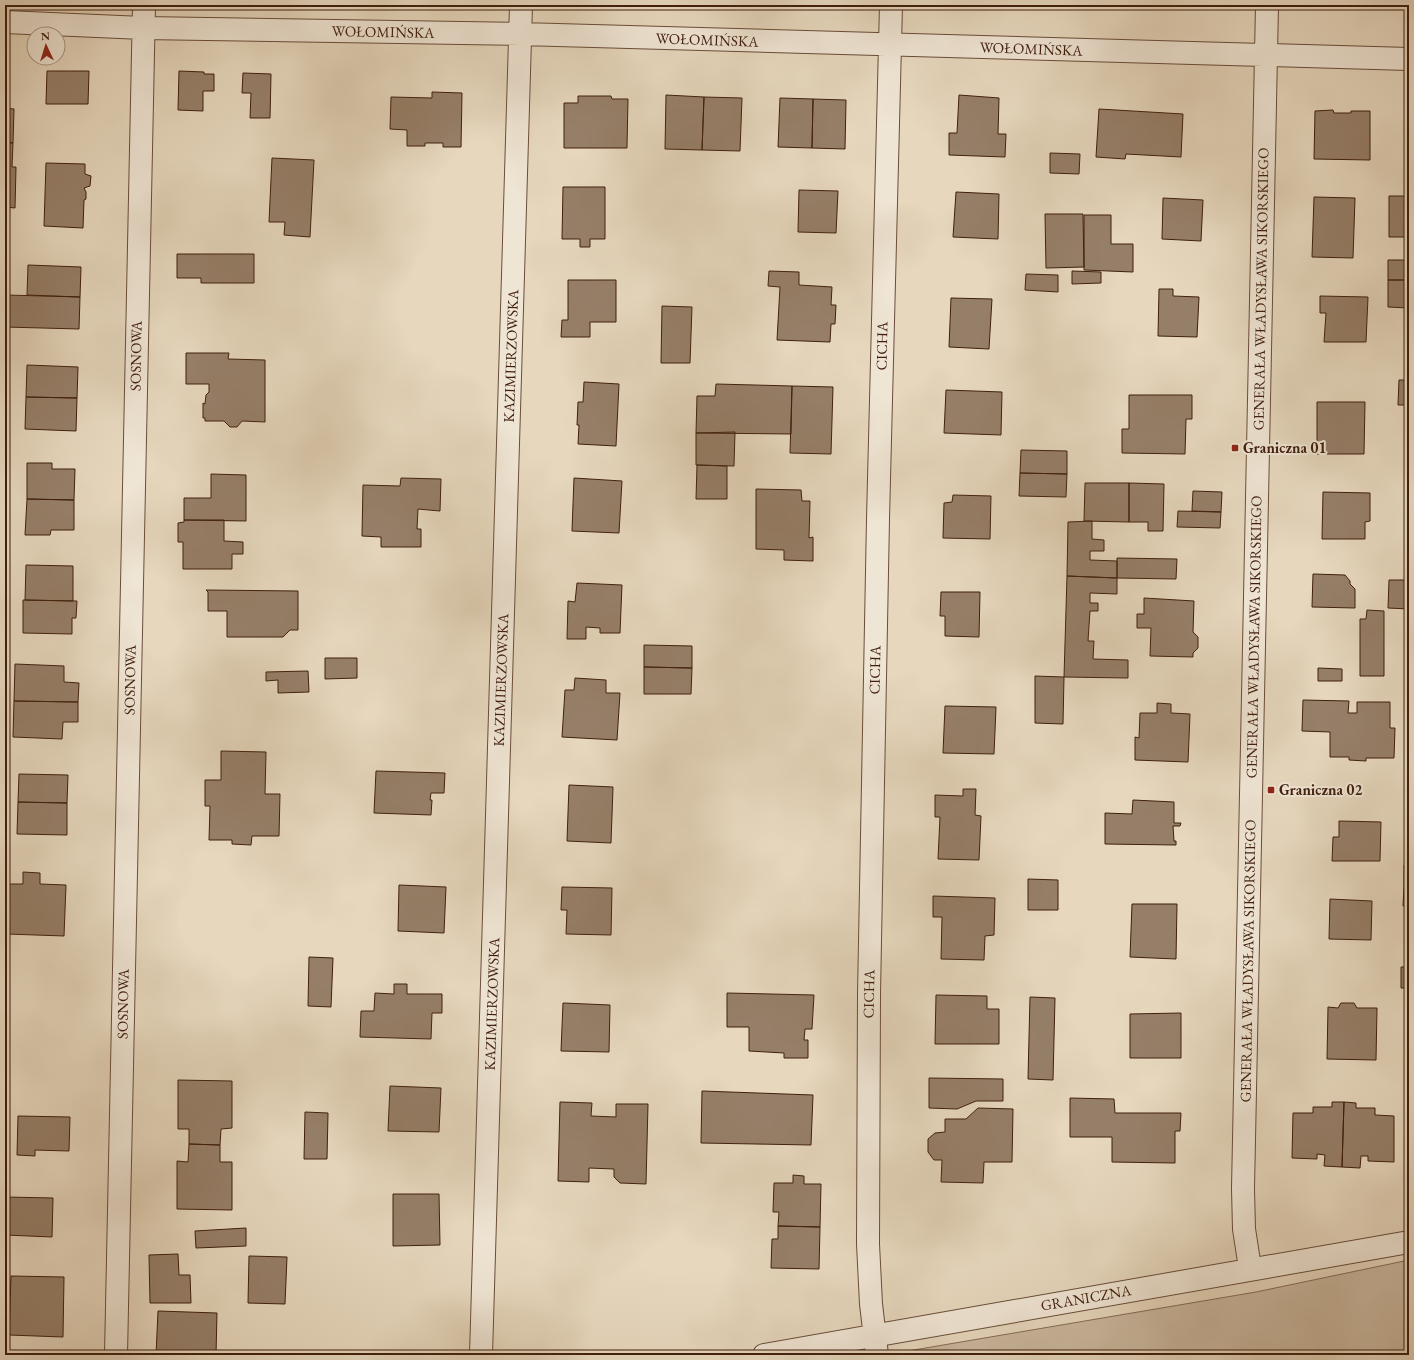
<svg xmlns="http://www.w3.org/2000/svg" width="1414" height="1360" viewBox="0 0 1414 1360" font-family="'EB Garamond',serif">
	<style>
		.green { fill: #cab89f; stroke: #856c57 }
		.building { fill: #967f69; stroke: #401f0f }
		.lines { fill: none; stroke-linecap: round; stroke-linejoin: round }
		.minor-casing { stroke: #6a4d3a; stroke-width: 24 }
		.minor { stroke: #efe5d4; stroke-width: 22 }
		.poi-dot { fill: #8f2418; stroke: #efe5d4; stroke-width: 1.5 }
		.labels { text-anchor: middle; stroke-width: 4; stroke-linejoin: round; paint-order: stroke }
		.street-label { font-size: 15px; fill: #401f0f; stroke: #efe5d4 }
		.poi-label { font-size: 15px; font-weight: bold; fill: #401f0f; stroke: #efe5d4; text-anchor: start }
	</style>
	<rect width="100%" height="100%" fill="#e6d7bd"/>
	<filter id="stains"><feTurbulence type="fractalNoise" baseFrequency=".005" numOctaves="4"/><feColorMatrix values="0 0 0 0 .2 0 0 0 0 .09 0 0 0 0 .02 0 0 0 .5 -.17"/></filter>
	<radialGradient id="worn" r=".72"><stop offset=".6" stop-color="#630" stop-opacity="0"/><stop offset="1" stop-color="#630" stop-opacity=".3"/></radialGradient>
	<path class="green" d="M1409,1260v95h-513v-2l360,-61z"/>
	<path class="building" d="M47,71h42l-1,33h-42z
		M179,71l25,1v2h10v17h-11v20l-25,-1z
		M243,73l28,1 -1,44h-20l1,-25h-9z
		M432,92l30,1 -1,54h-18v-4h-18v3h-18v-16l-17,-1 1,-32 41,1z
		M666,95l38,2 -2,53 -37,-1z
		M959,95l40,3 -1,36h8l-1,23 -56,-2v-22h8z
		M578,96h33l1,3h16l-1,49h-63v-45h14z
		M704,97l38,1 -2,53 -38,-1z
		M780,98l33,1 -1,49 -34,-1z
		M813,99l33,1 -1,49 -33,-1z
		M5,108l9,1 -1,34 -8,-1z
		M1099,109l84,5 -2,43 -55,-3 -1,5 -29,-2z
		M1333,110l1,3h17v-2h19v49l-56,-1 1,-48z
		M5,142l8,1 -1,24h4l-1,41 -10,-1z
		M1050,153l30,1 -1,20 -29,-1z
		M272,158l42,2 -4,77 -26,-2 1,-13h-16z
		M46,163l39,1v10l6,2 -1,10 -6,2 2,4v7l-2,1 -1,28 -39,-2z
		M563,187h42v52h-15v8h-10v-8h-18z
		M799,190l39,1 -2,42 -38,-1z
		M956,192l43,2 -1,45 -45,-2z
		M1389,196h20v41h-20z
		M1314,197l41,1 -2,60 -41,-1z
		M1163,198l40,2 -2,41 -39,-2z
		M1045,214h38l1,53 -38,1z
		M1084,215h27v29h22v28l-49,-2z
		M177,254h77v29h-53v-5h-24z
		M1388,260h21v20h-21z
		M28,265l53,2 -1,30 -53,-2z
		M769,271l30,1v13l33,2 -1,18h5l-1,19h-4l-1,18 -53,-2 3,-53 -12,-1z
		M1072,271l29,1v11l-29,1z
		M1026,274l32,1v17l-33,-2z
		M568,280h48v42h-26v15h-29l1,-17h6z
		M1388,280h21v28l-21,-1z
		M1159,289h14v7l26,1 -2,40 -39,-1z
		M6,295l74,2 -1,32 -74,-2z
		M1320,296l48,1 -2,45h-42l2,-29h-6z
		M951,298l41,1 -3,50 -40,-2z
		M662,306l30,1 -2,56h-29z
		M186,353h43l-1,6 37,1v62l-23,-1 -5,6h-7l-6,-6h-19v-3h-2v-15l2,1 1,-9 3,-3v-8h-23z
		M27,365l51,2 -1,31 -51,-1z
		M1399,380h10v43h-4v-18h-7z
		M584,382l35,2 -3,62 -38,-2 1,-19h-2l1,-23h5z
		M716,384l76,2 -1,48 -95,-1 1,-37h18z
		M792,386l41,1 -2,67 -41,-1z
		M946,390l56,2 -1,43 -57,-2z
		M1129,395h63v24h-6l-1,35 -63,-1v-24h7z
		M26,397l51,1 -1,33 -51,-2z
		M1317,402h48l-1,52h-47z
		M735,432l-1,34 -38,-1v-32z
		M1021,450l46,1v23l-47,-1z
		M27,463h25v6h23l-1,31 -47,-1z
		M697,465l30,1v33h-31z
		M1020,473l47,1 -1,23 -47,-1z
		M211,474l35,1v46l-62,-1v-22h27z
		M401,478l40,1 -1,32 -22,-2 -1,20h4v18h-40v-10l-19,-1 1,-51 37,1z
		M574,478l48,3 -3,52 -47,-2z
		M1085,483h44v39l-45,-1z
		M1129,483l35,1 -1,47h-15v-9h-19z
		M756,489l45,1 1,11h8l-1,37 4,-1v24l-29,-1v-10l-28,-1z
		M1193,491l29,1 -1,20 -29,-1z
		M1323,492l47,1v28l-5,1v17h-43z
		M953,495l38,1 -1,43 -47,-1 1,-35 8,-1z
		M27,499l47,1v30h-23l-1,5h-25z
		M1178,511l43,1 -1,16 -43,-1z
		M184,520h40v21l19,1v12h-11v15h-49v-27h-5v-19l6,-1z
		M1092,521v18l12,1v11h-14v9l27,1v17l-50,-2 1,-54z
		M1117,558l60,1 -1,20 -59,-1z
		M26,565l47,1v35l-48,-1z
		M1313,574l32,1 5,6v3l5,5v19l-43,-1z
		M1067,576l50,2v16l-27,-1v10h8v8h-8l-2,30h6l-1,18 35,1v18l-64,-1z
		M1389,580h20v29l-21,-1z
		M577,583l45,2 -2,48h-20v-5l-14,-1v12h-19l1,-38 7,1z
		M206,590l92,1v39h-8l-7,7h-56v-26h-19v-19z
		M941,592h39l-1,45 -34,-1v-20h-5z
		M1144,598l50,3 -1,31 5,5v11l-5,5v4l-43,-1 1,-28h-14v-14h7z
		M23,600l54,1 -1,17h-4v16l-49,-1z
		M1367,610l17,1v65h-24v-57h6z
		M644,645l48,1v22l-48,-1z
		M325,658h32v20l-32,1z
		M15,664l49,2v16l15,1 -1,19 -64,-1z
		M644,667l48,1 -1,26h-47z
		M1318,668l24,1v12h-24z
		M308,671l1,21 -31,1v-13l-12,1v-9z
		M1035,676l29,1 -1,47 -28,-1z
		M575,678l31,2v13h14l-3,47 -55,-3 3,-47h9z
		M1303,700l46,1 -1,12h9v-11h33v26h5l-1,30h-28v3l-17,-1v-3h-19v-25l-28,-1z
		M14,701l64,1v20h-15l-1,17 -49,-2z
		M1157,703l14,1v9l19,1 -2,48 -53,-2v-23l4,1 1,-25h17z
		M945,706l51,1 -2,47 -51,-1z
		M221,751l45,1 -1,42h15l-1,42h-27l-1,9 -19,-1v-4h-23l1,-34h-5v-26h16z
		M376,771l69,2 -1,20h-13l-1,7h2l-1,15 -57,-2z
		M19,774l49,1 -1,28 -49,-1z
		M569,785l44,2 -2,56 -44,-2z
		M963,789h13l-1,26 6,1 -2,44 -41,-1 2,-42h-5v-22l28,1z
		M1133,800l41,2v21h7l-1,3h-7l1,15h2v4l-71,-1v-31l27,1z
		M18,802l49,1v32l-50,-1z
		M1339,821l42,1 -1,39h-48l1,-24h6z
		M1408,848l1,39 -5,-1v-21h4z
		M23,872l17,1v11l26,1 -2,51 -57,-2 2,-50h14z
		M1028,879l30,1v30h-30z
		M399,885l47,2 -2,46 -46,-2z
		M1404,886l5,1v19h-6z
		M562,887l50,1 -1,47 -45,-1 1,-24h-6z
		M933,896l62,2 -1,37 -9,1 -1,24 -43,-1 1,-42h-9z
		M1330,899l42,2 -1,39 -42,-1z
		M1132,904h45l-1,55 -46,-2z
		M309,957l24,1 -2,49 -23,-1z
		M1401,967h8v21h-8z
		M394,984h13v10h35v19h-10l-1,26 -71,-2 1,-26h13l1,-18 19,1z
		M727,993l87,2 -2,34h-7l-1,11h4v18h-24v-5l-35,-2v-24h-22z
		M936,995l51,1v13h12v35h-64z
		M1030,997l25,1 -2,82 -25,-1z
		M563,1003l47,2 -1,47 -48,-1z
		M1341,1003h13l3,5h20l-1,52 -49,-1 1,-52 10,1z
		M1181,1013v45h-51v-44z
		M929,1078l74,1v22h-27l-19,8 -28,-1z
		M178,1080l54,1v47l-11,1 -1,16 -31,-1v-15h-11z
		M390,1086l51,2 -2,44 -51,-1z
		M702,1091l111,4 -2,50 -110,-2z
		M1070,1098l44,1 1,14h66l-1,18h-5v32l-63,-1v-25h-42z
		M560,1102l32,1 -1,13 25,1v-13h32l-2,80 -26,-1 -6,-6v-8l-25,-1v14l-31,-1z
		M1332,1102h12l-2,65 -18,-1 1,-11 -8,-1v5l-25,-1 1,-45h20v-6h19z
		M1344,1102l12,1v5h19v7l19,1v46l-26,-1v-5h-7l-1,12 -18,-1z
		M978,1108l35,1 -1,53h-28l-1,21 -42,-1 1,-22h-8l-6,-8v-13l7,-6 10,-1v-13h21z
		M305,1112l23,1 -1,46h-23z
		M18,1116l52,1 -1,34 -34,-1v6l-18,-1z
		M189,1144l31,1v17h12v48l-55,-1v-48l11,1z
		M793,1175l11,1v8h17l-1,43 -42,-1 1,-14h-6l1,-29h19z
		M393,1194h46l1,51 -47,1z
		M5,1197l48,1 -1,39 -47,-2z
		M778,1226l42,1 -1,42 -48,-1 1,-29h6z
		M246,1228v18l-50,2 -1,-17z
		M178,1254l1,21h11l1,28h-41l-1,-48z
		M249,1256l38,1 -2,47 -37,-1z
		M11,1276l53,1 -1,60 -54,-2z
		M158,1311l59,2 -1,42h-60z"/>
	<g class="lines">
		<defs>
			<path id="minor" d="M5,22l138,6 378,6 888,25
				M1250,1268l-6,-39 -1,-40 24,-1184
				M116,1355l28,-1350
				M481,1355l40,-1350
				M764,1355l645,-113
				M877,1355l-6,-51 -3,-60 1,-250 9,-475 13,-514"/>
		</defs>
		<use href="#minor" class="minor-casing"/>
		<use href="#minor" class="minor"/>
	</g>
	<g class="poi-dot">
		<rect x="1231" y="444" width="8" height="8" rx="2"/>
		<rect x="1267" y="786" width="8" height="8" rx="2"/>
	</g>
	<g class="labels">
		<g class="street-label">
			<text transform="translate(383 32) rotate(1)" y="5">WOŁOMIŃSKA</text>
			<text transform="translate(707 40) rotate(2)" y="5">WOŁOMIŃSKA</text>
			<text transform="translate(1031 49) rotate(2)" y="5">WOŁOMIŃSKA</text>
			<text transform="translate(1261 289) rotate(-89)" y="5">GENERAŁA WŁADYSŁAWA SIKORSKIEGO</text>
			<text transform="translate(882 346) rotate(-89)" y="5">CICHA</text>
			<text transform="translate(136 356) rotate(-89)" y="5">SOSNOWA</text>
			<text transform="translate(511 356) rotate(-88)" y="5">KAZIMIERZOWSKA</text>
			<text transform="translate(1254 637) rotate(-89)" y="5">GENERAŁA WŁADYSŁAWA SIKORSKIEGO</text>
			<text transform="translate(875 670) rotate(-89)" y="5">CICHA</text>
			<text transform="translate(130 680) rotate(-89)" y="5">SOSNOWA</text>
			<text transform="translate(501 680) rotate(-88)" y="5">KAZIMIERZOWSKA</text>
			<text transform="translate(1248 961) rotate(-89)" y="5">GENERAŁA WŁADYSŁAWA SIKORSKIEGO</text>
			<text transform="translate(869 994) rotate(-89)" y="5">CICHA</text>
			<text transform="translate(123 1004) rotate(-89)" y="5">SOSNOWA</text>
			<text transform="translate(492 1004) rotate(-88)" y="5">KAZIMIERZOWSKA</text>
			<text transform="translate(1086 1298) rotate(-10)" y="5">GRANICZNA</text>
		</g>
		<g class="poi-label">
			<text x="1243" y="453">Graniczna 01</text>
			<text x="1279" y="795">Graniczna 02</text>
		</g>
	</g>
	<rect width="1414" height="1360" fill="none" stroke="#e6d7bd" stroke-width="20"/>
	<rect x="6" y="6" width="1402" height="1348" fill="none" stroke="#401f0f" stroke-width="2"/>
	<rect x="10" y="10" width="1394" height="1340" fill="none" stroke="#401f0f"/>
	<g transform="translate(46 46) rotate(356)"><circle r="19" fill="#efe5d4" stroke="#a99685"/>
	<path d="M0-3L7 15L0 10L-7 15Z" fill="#8f2418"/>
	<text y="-6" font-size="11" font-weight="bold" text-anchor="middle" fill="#401f0f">N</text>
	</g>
	<rect width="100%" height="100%" filter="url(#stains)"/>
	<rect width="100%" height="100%" fill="url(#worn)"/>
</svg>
